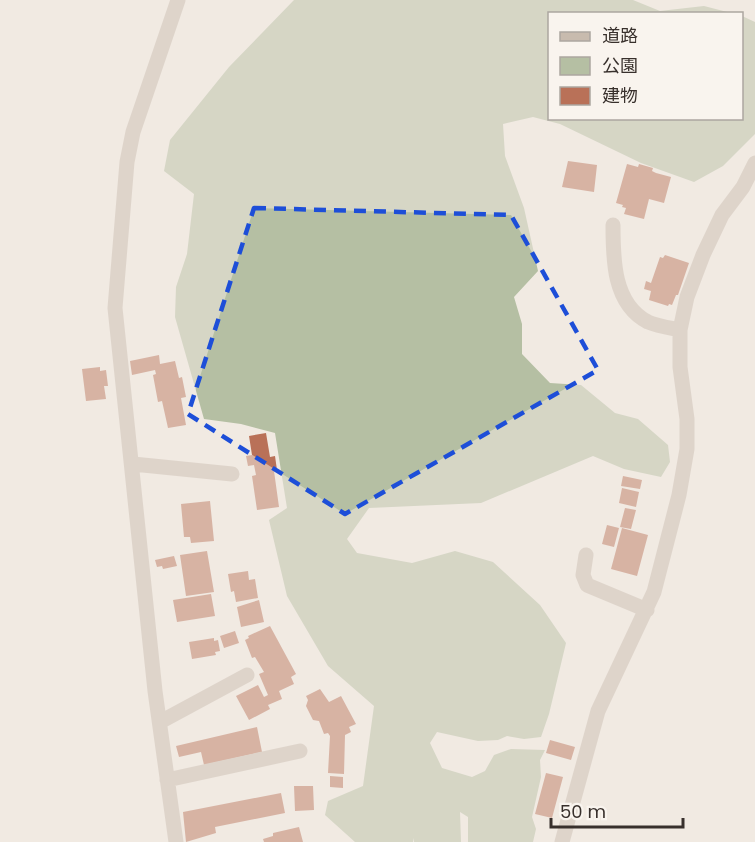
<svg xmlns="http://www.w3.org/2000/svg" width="755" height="842" viewBox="0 0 755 842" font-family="Poppins,'Noto Sans JP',sans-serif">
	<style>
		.green { fill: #b5bfa3 }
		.building { fill: #b97158 }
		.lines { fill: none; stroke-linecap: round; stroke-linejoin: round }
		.minor { stroke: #c8bbae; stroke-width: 15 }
		.marked { fill: none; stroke: #1d4ed8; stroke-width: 4.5; stroke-dasharray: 12 8; stroke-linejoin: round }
	</style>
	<rect width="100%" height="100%" fill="#f1eae2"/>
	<path class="green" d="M294,0h339l27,11 44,-5 27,7 -181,1v104h192v-102l13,6v112l-32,32 -29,16 -53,-19 -81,-39 -27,-7 -30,7 2,32 19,52 14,63 -24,26 8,27v30l28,29 31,2 34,28 23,6 30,26 2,17 -9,15 -37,-8 -31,-13 -112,47 -112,5 -22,31 10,14 55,10 43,-12 38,11 47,43 26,38 -17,71 -8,23 -17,2 -17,-3 -9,4 -20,1 -41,-9 -7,11 12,25 30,9 13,-6 9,-16 17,-6 34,1 -5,10 1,17 -9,40 4,12 -3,13h-65v-25l-8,-5 1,30h-47v-4l-1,4h-58l-30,-27 3,-14 35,-15 11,-80 -46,-40 -41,-70 -18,-76 18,-12 -12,-75 -34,-9 -37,-5 -29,-102 1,-30 11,-33 7,-60 -30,-23 6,-31 59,-73z"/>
	<path class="building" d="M568,161l29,4 -3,27 -32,-5z
		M627,164l11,3 1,-3 14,4 -1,3 4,2 15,4 -7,26 -15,-4 -5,20 -20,-5 2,-6 -4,-1 1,-2 -7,-2z
		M665,255l24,8 -11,32h-2l-4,10 -3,-1 -1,2 -19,-6 2,-9 -7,-2 2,-8 5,2 9,-26 3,1z
		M159,355l1,9 15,-3 4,17 3,-1 4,20 -5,1 5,27 -18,3 -6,-27 -4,1 -5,-27 3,-1 -1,-4 -23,5 -2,-14z
		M100,367v4l6,-1 2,16h-4l2,13 -20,2 -4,-32z
		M266,433l4,24 5,-1 2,14 -3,1 5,36 -22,3 -5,-34 4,-1 -2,-10 -6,1 -2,-10 6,-1 -3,-19z
		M623,476l19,4 -2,9 -19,-3z
		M622,488l17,4 -3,15 -17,-4z
		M210,501l4,40 -23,2 -1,-6h-6l-3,-33z
		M625,508l11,2 -5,19 -11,-2z
		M607,525l12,3 -5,19 -12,-3z
		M622,528l26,7 -11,41 -26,-7z
		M207,551l7,41 -28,4 -6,-41z
		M174,556l3,10 -14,3 -1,-3 -5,1 -2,-7z
		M248,571l1,9 6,-1 3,19 -22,4 -2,-11 -3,1 -3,-18z
		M211,594l4,22 -38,6 -4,-22z
		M259,600l5,22 -23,5 -4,-20z
		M270,626l26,48 -5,3 3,7 -15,7 3,8 -14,6 2,4 -21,11 -13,-24 22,-11 6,12 4,-2 -9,-21 5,-2 -9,-15 -3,1 -7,-18 4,-2 -1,-2z
		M235,631l4,12 -15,5 -4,-12z
		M214,638v3l4,-1 2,11 -5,1 1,3 -24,4 -3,-17z
		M320,689l9,13 12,-6 15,28 -7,3 2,5 -6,3 -1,39 -16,-1 2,-37 -2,-3 -4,1 -5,-13 -6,-1 -7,-14 2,-6 -2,-4z
		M257,727l5,25 -58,13 -3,-13 -22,5 -3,-11z
		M550,740l25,7 -4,13 -25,-7z
		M546,773l17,4 -11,41 -17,-4z
		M330,776l13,1v11l-13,-1z
		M294,786h19l1,24 -19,1z
		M281,793l4,20 -70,14 1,6 -30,9 -3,-30z
		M299,827l4,15h-39l-1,-3 10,-3v-3z"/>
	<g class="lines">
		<path class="minor" d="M613,225c0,34 0,79 35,97 9,4 22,6 32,8
			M133,464l99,10
			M586,555l-3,20 4,10 60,25
			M160,722l87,-47
			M167,780l133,-29
			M176,842l-21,-151 -40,-383 12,-146 6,-30 45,-132
			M562,842l36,-131 56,-119 25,-97 8,-46v-30l-7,-52v-37l7,-33 16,-42 19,-40 21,-28 12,-24"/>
	</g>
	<path d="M0 0H755V842H0ZM254,208l257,7 87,155 -253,144 -157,-100z" fill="#f1eae2" fill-opacity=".55" fill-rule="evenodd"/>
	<path class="marked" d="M254,208l257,7 87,155 -253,144 -157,-100z"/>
	<rect x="548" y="12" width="195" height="108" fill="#f9f4ee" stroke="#aca6a0" stroke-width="1.5"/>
	<rect x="560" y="32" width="30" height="9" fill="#c8bbae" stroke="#aca6a0" stroke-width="1.5"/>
	<text x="602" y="42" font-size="18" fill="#38302c">道路</text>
	<rect x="560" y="57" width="30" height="18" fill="#b5bfa3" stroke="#aca6a0" stroke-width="1.5"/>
	<text x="602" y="72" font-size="18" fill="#38302c">公園</text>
	<rect x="560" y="87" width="30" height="18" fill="#b97158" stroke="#aca6a0" stroke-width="1.5"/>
	<text x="602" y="102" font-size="18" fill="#38302c">建物</text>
	<path d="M551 818v9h132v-9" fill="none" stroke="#38302c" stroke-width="3"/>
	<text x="560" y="818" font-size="18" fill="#38302c" stroke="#f9f4ee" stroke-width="4.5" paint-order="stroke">50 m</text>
</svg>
